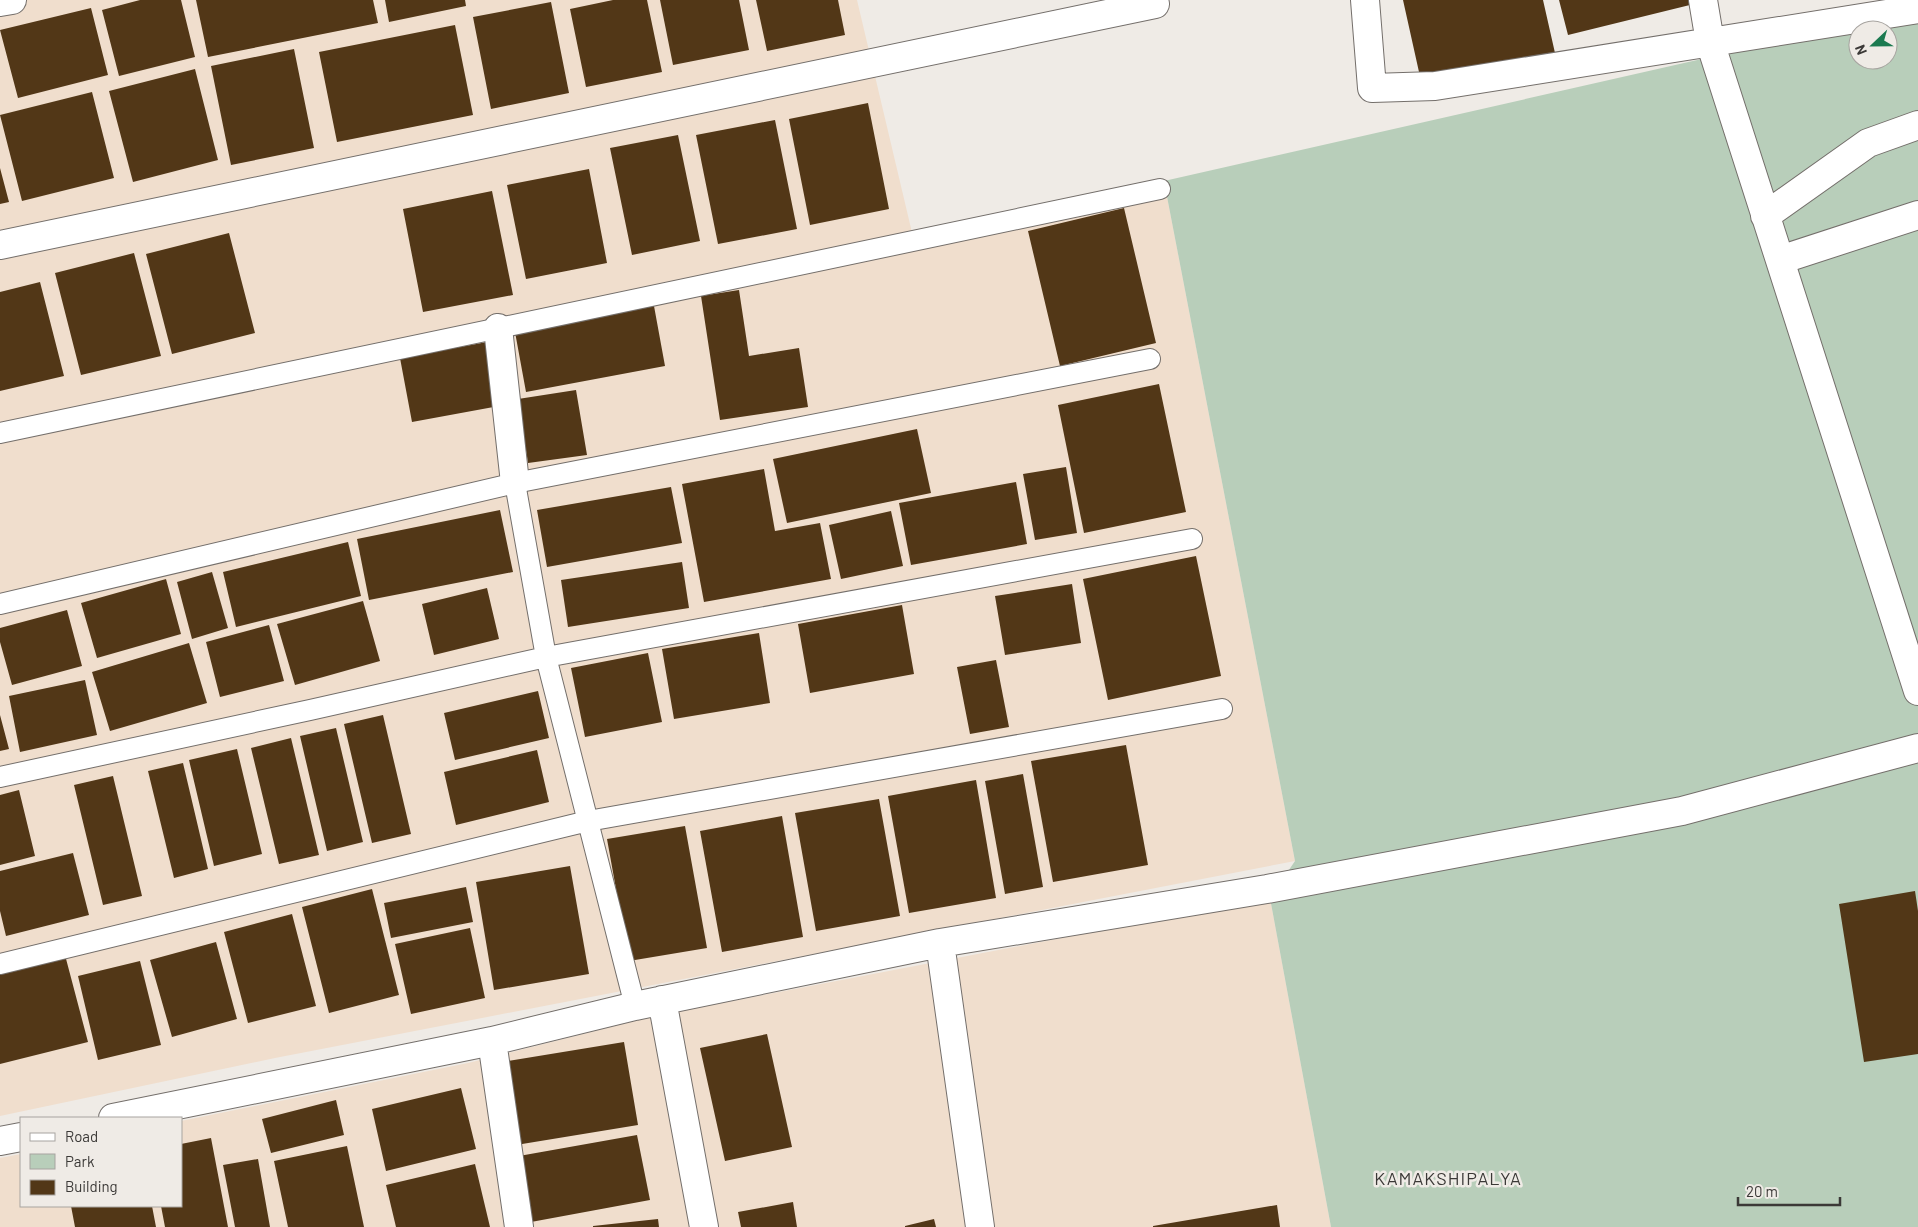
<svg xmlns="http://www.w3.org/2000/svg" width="1918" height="1227" viewBox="0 0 1918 1227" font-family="Barlow,sans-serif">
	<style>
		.industrial { fill: #f0decd }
		.green { fill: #b8ceba; fill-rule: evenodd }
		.building { fill: #523717 }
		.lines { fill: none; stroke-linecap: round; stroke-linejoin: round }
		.service-casing { stroke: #746f6b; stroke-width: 22 }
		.minor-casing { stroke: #746f6b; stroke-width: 30 }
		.service { stroke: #fff; stroke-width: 20 }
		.minor { stroke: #fff; stroke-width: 28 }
		.labels { text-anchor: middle; stroke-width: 5; stroke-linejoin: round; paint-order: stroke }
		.quarter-label { font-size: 18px; letter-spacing: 1px; fill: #3b3937; stroke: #efebe6 }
	</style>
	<rect width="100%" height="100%" fill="#efebe6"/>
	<path class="industrial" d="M0,0h857l57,241 250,-60 131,680 -1020,197 -275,58z
		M1270,898l61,329h-1331v-69l21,-4v52h160v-85l287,-58 186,-47z"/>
	<path class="green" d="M1918,10v1217h-587l-61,-329 25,-37 -131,-680zM1858,30h30v30h-30z"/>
	<path class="building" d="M140,0h41l14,57 -76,19 -17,-66z
		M196,0h177l5,23 -170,34z
		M385,0h80l1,6 -77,16z
		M613,0h34l15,72 -76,15 -16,-78z
		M660,0h79l10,50 -76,15z
		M756,0h82l7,35 -78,16z
		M1403,0h140l12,53 -134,28z
		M1559,0h138l1,3 -130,32z
		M551,2l18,91 -78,16 -18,-92z
		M91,8l17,67 -90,23 -18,-68z
		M455,25l18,90 -136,27 -18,-90z
		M294,49l20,99 -83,17 -20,-99z
		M195,69l23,91 -85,22 -24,-91z
		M92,92l22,86 -92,23 -22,-86z
		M868,103l21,106 -79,16 -21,-106z
		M775,120l22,109 -79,15 -22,-109z
		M678,135l22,106 -68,14 -22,-107z
		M0,168l9,34 -9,2z
		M589,169l18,94 -81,16 -19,-94z
		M492,191l21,104 -90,17 -20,-103z
		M1124,208l32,135 -96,23 -32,-135z
		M229,233l26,100 -83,21 -26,-100z
		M134,253l27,103 -80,19 -26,-102z
		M40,282l24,94 -64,15v-99z
		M739,290l10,66 50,-8 9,59 -88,13 -19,-124z
		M654,306l11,60 -139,26 -11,-60z
		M487,342l12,64 -87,16 -12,-64z
		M1159,384l27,128 -102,21 -26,-128z
		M576,390l11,65 -59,8 -10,-64z
		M917,429l14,64 -144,30 -14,-64z
		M1066,467l11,66 -42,7 -12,-66z
		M764,469l11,62 45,-8 11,56 -127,23 -22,-118z
		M1016,482l11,62 -116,21 -12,-62z
		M671,487l11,56 -135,24 -10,-57z
		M500,510l13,62 -144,28 -12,-61z
		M891,511l12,55 -62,13 -12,-54z
		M348,542l13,54 -125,31 -13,-55z
		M1196,556l25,120 -113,24 -25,-121z
		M682,562l7,46 -121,19 -7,-47z
		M212,572l16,56 -36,11 -15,-57z
		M166,579l15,55 -84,24 -16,-55z
		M1072,584l9,59 -76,12 -10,-59z
		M487,588l12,51 -65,16 -12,-51z
		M363,601l17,60 -85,24 -18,-61z
		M902,605l12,69 -104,19 -12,-69z
		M67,610l15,56 -70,19 -12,-43v-14z
		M269,625l15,56 -64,16 -14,-55z
		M759,633l11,70 -96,16 -12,-70z
		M189,643l18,60 -97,28 -18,-59z
		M648,653l14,69 -77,15 -14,-69z
		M996,660l13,67 -39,7 -13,-67z
		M85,680l12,55 -77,17 -11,-56z
		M538,691l11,47 -94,22 -11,-47z
		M0,715l9,34 -9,2z
		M383,715l28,119 -39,9 -28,-119z
		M336,728l27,114 -36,9 -27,-115z
		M291,738l28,117 -40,9 -28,-116z
		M1126,745l22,120 -95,17 -22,-121z
		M237,749l25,105 -48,12 -25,-106z
		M537,750l12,52 -93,23 -12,-53z
		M183,763l25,106 -34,9 -26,-107z
		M1023,774l20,113 -38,7 -20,-113z
		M113,776l29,120 -39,9 -29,-120z
		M976,780l20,118 -87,15 -21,-117z
		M19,790l16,66 -35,9v-70z
		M879,799l21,117 -84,15 -21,-118z
		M782,816l21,121 -81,15 -22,-121z
		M685,826l22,122 -78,13 -22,-122z
		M73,853l16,62 -83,21 -6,-25v-40z
		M570,866l19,108 -95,16 -18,-108z
		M466,887l7,35 -82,16 -7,-35z
		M372,889l27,106 -70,18 -27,-106z
		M1915,891l3,20v143l-54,8 -25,-158z
		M292,914l24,92 -68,17 -24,-91z
		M470,928l15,70 -74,16 -16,-70z
		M216,942l21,77 -65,18 -22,-77z
		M65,955l23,87 -88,22v-92z
		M140,961l21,84 -63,15 -20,-84z
		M767,1034l25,113 -67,14 -25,-113z
		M624,1042l14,83 -122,20 -14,-83z
		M461,1088l15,61 -90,22 -14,-62z
		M336,1100l8,35 -73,18 -9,-34z
		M637,1135l13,65 -119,22 -12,-66z
		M211,1138l17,89h-63l-4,-21h20v-62z
		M347,1146l17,81h-76l-14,-66z
		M258,1159l12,68h-35l-12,-62z
		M475,1164l15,63h-94l-10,-42z
		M793,1202l4,25h-56l-3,-15z
		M1277,1205l3,22h-127v-1z
		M71,1206h81l4,21h-81z
		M658,1219l1,8h-66v-1z
		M934,1219l2,8h-31v-1z"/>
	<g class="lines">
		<defs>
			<path id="service" d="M0,433l1160,-244
				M515,483l31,174 89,349
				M0,604l515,-121 635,-124
				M0,777l310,-67 236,-53 646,-118
				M0,964l588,-143 634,-112"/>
			<path id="minor" d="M1365,0l7,88 63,-2 483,-77
				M1703,0l7,42 208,649
				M0,2l12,-2
				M1765,216l103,-73 50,-18
				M0,245l1155,-241
				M1780,260l138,-45
				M498,328l17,155
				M940,943l40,284
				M662,1000l42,227
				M113,1118l379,-77
				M0,1141l21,-4
				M519,1227l-27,-186 143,-35 305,-63 327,-54 415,-78 236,-63"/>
		</defs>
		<use href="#service" class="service-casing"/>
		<use href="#minor" class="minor-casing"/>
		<use href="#service" class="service"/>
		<use href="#minor" class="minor"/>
	</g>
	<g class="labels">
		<g class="quarter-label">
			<text x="1448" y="1185">KAMAKSHIPALYA</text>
		</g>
	</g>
	<rect x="20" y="1117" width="162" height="90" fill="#efebe6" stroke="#a7a4a0"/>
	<rect x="30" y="1133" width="25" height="8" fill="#ffffff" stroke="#a7a4a0"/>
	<text x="65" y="1142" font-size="15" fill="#3b3937">Road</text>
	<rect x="30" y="1154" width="25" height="15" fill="#b8ceba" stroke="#a7a4a0"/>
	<text x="65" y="1167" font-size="15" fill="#3b3937">Park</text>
	<rect x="30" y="1180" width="25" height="15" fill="#523717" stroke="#a7a4a0"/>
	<text x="65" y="1192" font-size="15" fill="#3b3937">Building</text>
	<g transform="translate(1873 45) rotate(248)"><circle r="24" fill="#efebe6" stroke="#a7a4a0"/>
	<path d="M0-4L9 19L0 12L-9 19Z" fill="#1b7a50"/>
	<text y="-8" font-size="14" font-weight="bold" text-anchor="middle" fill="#3b3937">N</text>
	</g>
	<path d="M1738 1197v8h102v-8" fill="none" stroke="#3b3937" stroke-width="2.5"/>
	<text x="1746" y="1197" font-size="15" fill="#3b3937" stroke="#efebe6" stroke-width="4" paint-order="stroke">20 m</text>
</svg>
